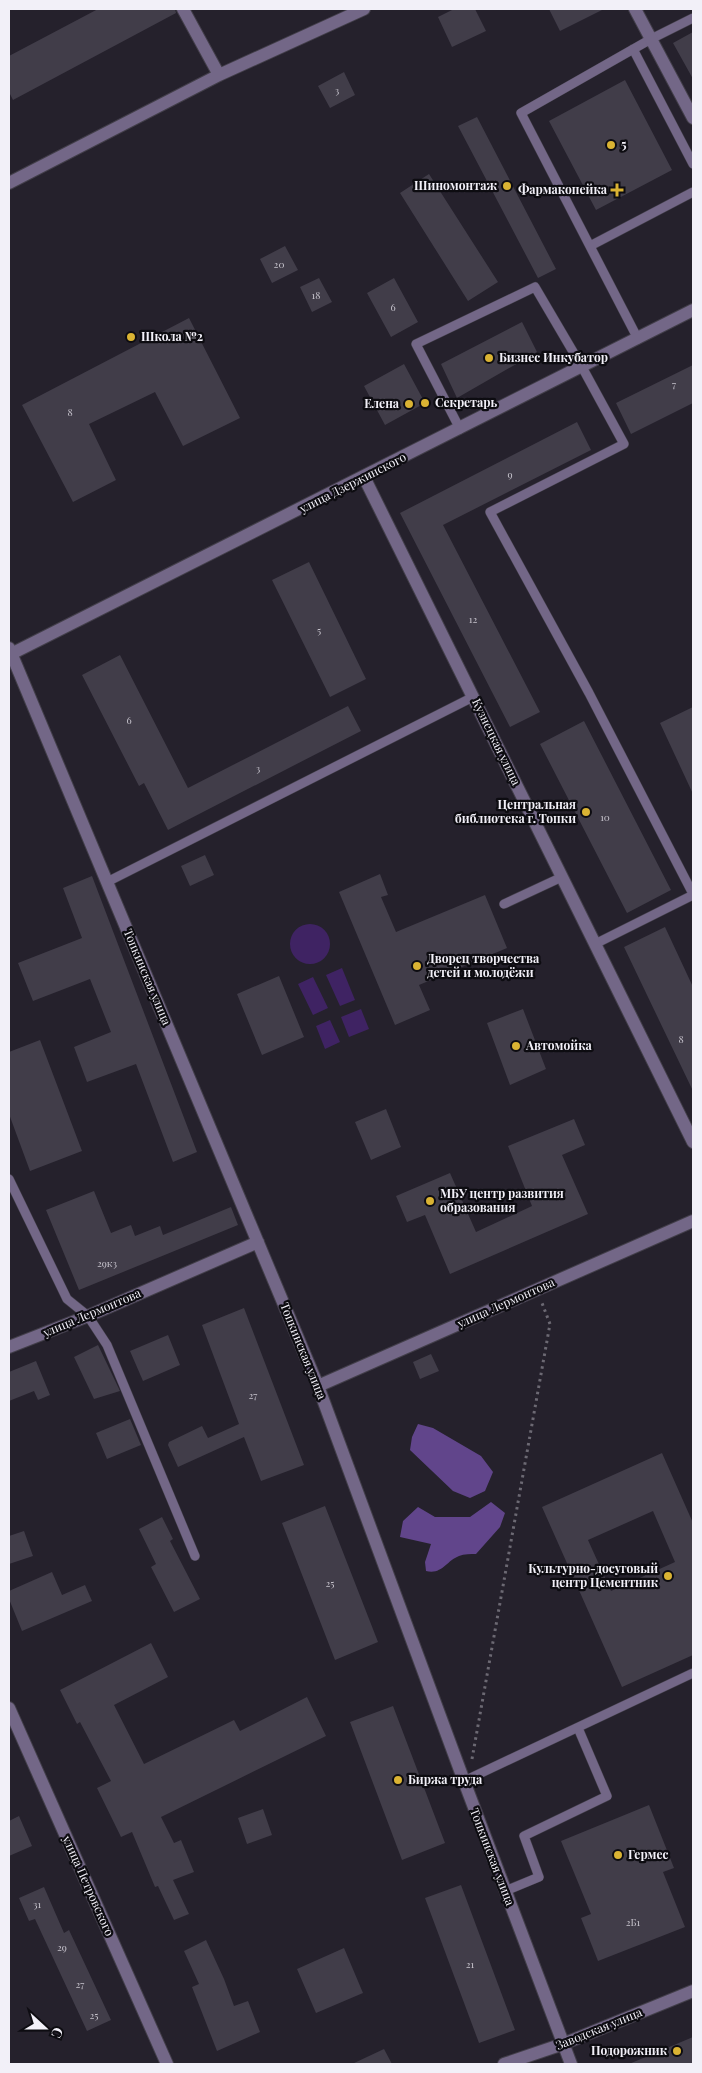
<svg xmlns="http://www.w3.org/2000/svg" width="702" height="2073" viewBox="0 0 702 2073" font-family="'Playfair Display',serif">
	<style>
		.green { fill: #3f2363 }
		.forest { fill: #61458b }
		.building { fill: #413d49; fill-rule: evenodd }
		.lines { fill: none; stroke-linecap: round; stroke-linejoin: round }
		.service-casing { stroke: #423e49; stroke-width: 10 }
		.minor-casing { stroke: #423e49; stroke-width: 14 }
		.path { stroke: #6c6973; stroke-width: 3; stroke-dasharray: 2.5 4; stroke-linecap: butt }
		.service { stroke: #736787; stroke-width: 9 }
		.minor { stroke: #736787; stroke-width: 12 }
		.poi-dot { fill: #dab333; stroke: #0d0c11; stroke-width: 2 }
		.labels { text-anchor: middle; stroke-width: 4.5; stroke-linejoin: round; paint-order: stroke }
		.number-label { font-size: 10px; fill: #c6c3cc }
		.poi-label { font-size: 12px; font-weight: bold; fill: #f2f0f8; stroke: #0d0c11; text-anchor: start }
		.street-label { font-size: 12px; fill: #f2f0f8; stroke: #0d0c11 }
	</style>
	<rect width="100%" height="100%" fill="#25212c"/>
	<path class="green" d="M290 944a20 20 0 1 1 40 0a20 20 0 1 1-40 0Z
		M342,968l13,32 -15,6 -14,-31z
		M313,977l15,31 -15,7 -15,-31z
		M361,1009l8,20 -20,8 -8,-20z
		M330,1020l10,22 -15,7 -9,-23z"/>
	<path class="forest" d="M418,1424l15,4 48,28 12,16 -8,19 -15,7 -17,-7 -43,-41 2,-13z
		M491,1502l14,11 -5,14 -24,27c-5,0 -12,0 -17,2 -13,5 -17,19 -33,15l-1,-9 6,-18 -31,-7 3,-16 15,-14 17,10h35z"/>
	<path class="building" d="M98,9h77l1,4 -163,87 -4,-8v-36z
		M454,9h21l11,22 -34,16 -14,-30z
		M549,9h55l-44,22z
		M693,32v47l-20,-36z
		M344,72l11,23 -25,13 -12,-22z
		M625,80l47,90 -76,40 -47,-89z
		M477,117l79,152 -18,9 -80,-152z
		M429,174l69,108 -30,19 -68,-108z
		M285,246l13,24 -26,13 -12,-24z
		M319,278l13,24 -20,10 -12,-25z
		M394,278l24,44 -27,15 -24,-44z
		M189,318l51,100 -57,28 -28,-54 -66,32 27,56 -43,22 -51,-97z
		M522,322l15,30 -80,46 -16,-34z
		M404,364l21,39 -40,22 -21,-39z
		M693,365v38l-62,31 -15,-31z
		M577,422l14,28 -148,75 97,187 -30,15 -110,-214z
		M309,562l57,117 -36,18 -58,-117z
		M120,655l68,133 160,-82 13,25 -193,99 -24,-47 -5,3 -57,-111z
		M693,707v87l-33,-71z
		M584,721l87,169 -44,23 -87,-169z
		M205,855l9,20 -24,11 -9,-20z
		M380,874l8,21 -7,2 15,35 89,-37 22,53 -88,37 11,25 -35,15 -56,-133z
		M92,876l105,276 -24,10 -37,-98 -49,18 -13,-35 37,-15 -21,-53 -57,22 -15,-38 64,-25 -19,-50z
		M665,927l28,60v104l-69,-144z
		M279,976l25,61 -42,18 -25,-61z
		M523,1009l23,60 -36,16 -23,-62z
		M40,1040l42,111 -52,20 -21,-57v-62z
		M386,1109l15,38 -30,13 -16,-38z
		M574,1119l11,26 -23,10 26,59 -138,60 -25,-59 -18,7 -11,-26 54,-23 26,59 56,-26 -24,-60z
		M94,1191l17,42 20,-8 4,11 25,-10 3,9 68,-28 7,18 -159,65 -33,-80z
		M244,1308l60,157 -43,16 -17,-44 -66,30 -10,-22 1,-3 33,-16 6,12 31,-14 -37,-99z
		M168,1335l12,30 -37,16 -13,-30z
		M98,1345l22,46 -26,8 -20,-42z
		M431,1354l8,17 -19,8 -7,-17z
		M36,1361l14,34 -12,5 -4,-9 -25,10v-29z
		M130,1419l11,26 -34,14 -11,-26z
		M662,1453l31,70v132l-71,32 -80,-180zM653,1511l22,51 -64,29 -23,-51z
		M325,1506l53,136 -43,18 -53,-137z
		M162,1517l11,22 -3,2 30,58 -26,13 -23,-45 5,-3 -17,-35z
		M24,1531l9,25 -24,8v-28z
		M52,1572l10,23 23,-10 7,16 -70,30 -13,-32v-8z
		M151,1643l17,34 -54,28 30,59 90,-44 6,11 67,-34 19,39 -165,81 13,26 7,-3 13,32 -21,8 16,34 -15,6 -16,-34 -3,1 -23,-55 -11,5 -24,-49 14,-7 -31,-59 -3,2 -17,-34z
		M393,1706l52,137 -43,17 -52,-138z
		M649,1805l25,63 -11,4 22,55 -87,34 -17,-43 10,-4 -30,-73z
		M263,1809l9,26 -25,9 -9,-26z
		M19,1816l13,30 -23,10v-35z
		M461,1885l54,145 -36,13 -54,-145z
		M44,1887l20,46 5,-3 42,90 -24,11 -52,-112 -6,2 -10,-23z
		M206,1940l18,39 10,27 14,-5 12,31 -43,19 -25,-64 7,-3 -15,-33z
		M344,1948l19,45 -47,20 -19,-44z
		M693,2037v27h-64z
		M384,2049l8,15h-40z"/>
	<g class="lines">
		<defs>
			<path id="service" d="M633,49l60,115
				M590,246l103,-54
				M638,339l-117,-226 130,-74 42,-21
				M460,429l-44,-85 119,-57 47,80 42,77 -134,68 99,181 104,201
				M107,882l366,-185
				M504,904l58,-27
				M595,944l98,-49
				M9,1179l58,120 21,17 19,29 88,211
				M464,1781l229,-108
				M505,1891l34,-14 -15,-41 83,-40 -29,-68"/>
			<path id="minor" d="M183,9l36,66
				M635,9l58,109
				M9,183l210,-108 145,-66
				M364,477l329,665
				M9,648l309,738 146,395 107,283
				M11,654l682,-344
				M9,1347l79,-31 170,-74
				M318,1386l375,-165
				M9,1708l158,356
				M504,2064l59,-20 130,-53"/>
		</defs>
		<use href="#service" class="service-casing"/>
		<use href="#minor" class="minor-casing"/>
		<path class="path" d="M472,1759l78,-435 -8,-21"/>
		<use href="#service" class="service"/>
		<use href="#minor" class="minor"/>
	</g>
	<g class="poi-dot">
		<circle cx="611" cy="145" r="5"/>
		<circle cx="507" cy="186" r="5"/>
		<path d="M614.5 182.5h5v5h5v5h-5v5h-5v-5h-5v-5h5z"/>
		<circle cx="131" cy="337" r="5"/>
		<circle cx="489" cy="358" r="5"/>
		<circle cx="425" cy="403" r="5"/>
		<circle cx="409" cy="404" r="5"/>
		<circle cx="586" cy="812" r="5"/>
		<circle cx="417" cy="966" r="5"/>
		<circle cx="516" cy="1046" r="5"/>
		<circle cx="430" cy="1201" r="5"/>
		<circle cx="668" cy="1576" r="5"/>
		<circle cx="398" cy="1780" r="5"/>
		<circle cx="618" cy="1855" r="5"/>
		<circle cx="677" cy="2051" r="5"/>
	</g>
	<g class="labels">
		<g class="number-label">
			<text x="337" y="94">3</text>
			<text x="279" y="268">20</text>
			<text x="316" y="299">18</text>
			<text x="393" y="311">6</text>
			<text x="674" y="388">7</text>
			<text x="70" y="416">8</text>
			<text x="510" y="478">9</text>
			<text x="473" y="623">12</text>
			<text x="319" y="634">5</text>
			<text x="129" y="724">6</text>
			<text x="258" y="772">3</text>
			<text x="605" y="821">10</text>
			<text x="681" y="1043">8</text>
			<text x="107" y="1267">29к3</text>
			<text x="253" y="1399">27</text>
			<text x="330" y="1587">25</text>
			<text x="37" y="1908">31</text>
			<text x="633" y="1926">2Б1</text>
			<text x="62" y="1951">29</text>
			<text x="470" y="1968">21</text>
			<text x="80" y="1988">27</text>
			<text x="94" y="2019">25</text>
		</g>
		<g class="poi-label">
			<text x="621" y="149">5</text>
			<text x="497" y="190" text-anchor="end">Шиномонтаж</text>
			<text x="607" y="194" text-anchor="end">Фармакопейка</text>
			<text x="141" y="341">Школа №2</text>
			<text x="499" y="362">Бизнес Инкубатор</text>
			<text x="435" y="407">Секретарь</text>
			<text x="399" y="408" text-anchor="end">Елена</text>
			<text x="576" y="809" text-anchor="end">Центральная<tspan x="576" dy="14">библиотека г. Топки</tspan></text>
			<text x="427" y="963">Дворец творчества<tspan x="427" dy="14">детей и молодёжи</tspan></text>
			<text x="526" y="1050">Автомойка</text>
			<text x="440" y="1198">МБУ центр развития<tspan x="440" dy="14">образования</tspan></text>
			<text x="658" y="1573" text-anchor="end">Культурно-досуговый<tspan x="658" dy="14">центр Цементник</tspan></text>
			<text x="408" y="1784">Биржа труда</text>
			<text x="628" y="1859">Гермес</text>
			<text x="667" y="2055" text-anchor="end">Подорожник</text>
		</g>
		<g class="street-label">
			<text transform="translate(353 483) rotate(-27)" y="4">улица Дзержинского</text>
			<text transform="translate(496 742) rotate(64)" y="4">Кузнецкая улица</text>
			<text transform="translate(147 977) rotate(67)" y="4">Топкинская улица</text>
			<text transform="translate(506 1303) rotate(-24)" y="4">улица Лермонтова</text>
			<text transform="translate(92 1313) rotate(-23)" y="4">улица Лермонтова</text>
			<text transform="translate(303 1351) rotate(68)" y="4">Топкинская улица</text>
			<text transform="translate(492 1857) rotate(69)" y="4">Топкинская улица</text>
			<text transform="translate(88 1886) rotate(66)" y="4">улица Петровского</text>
			<text transform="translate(599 2029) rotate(-22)" y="4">Заводская улица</text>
		</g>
	</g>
	<rect width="702" height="2073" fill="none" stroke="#f2f0f8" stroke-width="20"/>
	<g transform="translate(45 2028) rotate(111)" stroke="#0d0c11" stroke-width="4" paint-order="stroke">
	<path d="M0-4L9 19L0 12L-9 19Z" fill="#f2f0f8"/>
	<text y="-8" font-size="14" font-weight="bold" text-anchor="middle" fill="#f2f0f8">С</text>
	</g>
</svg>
